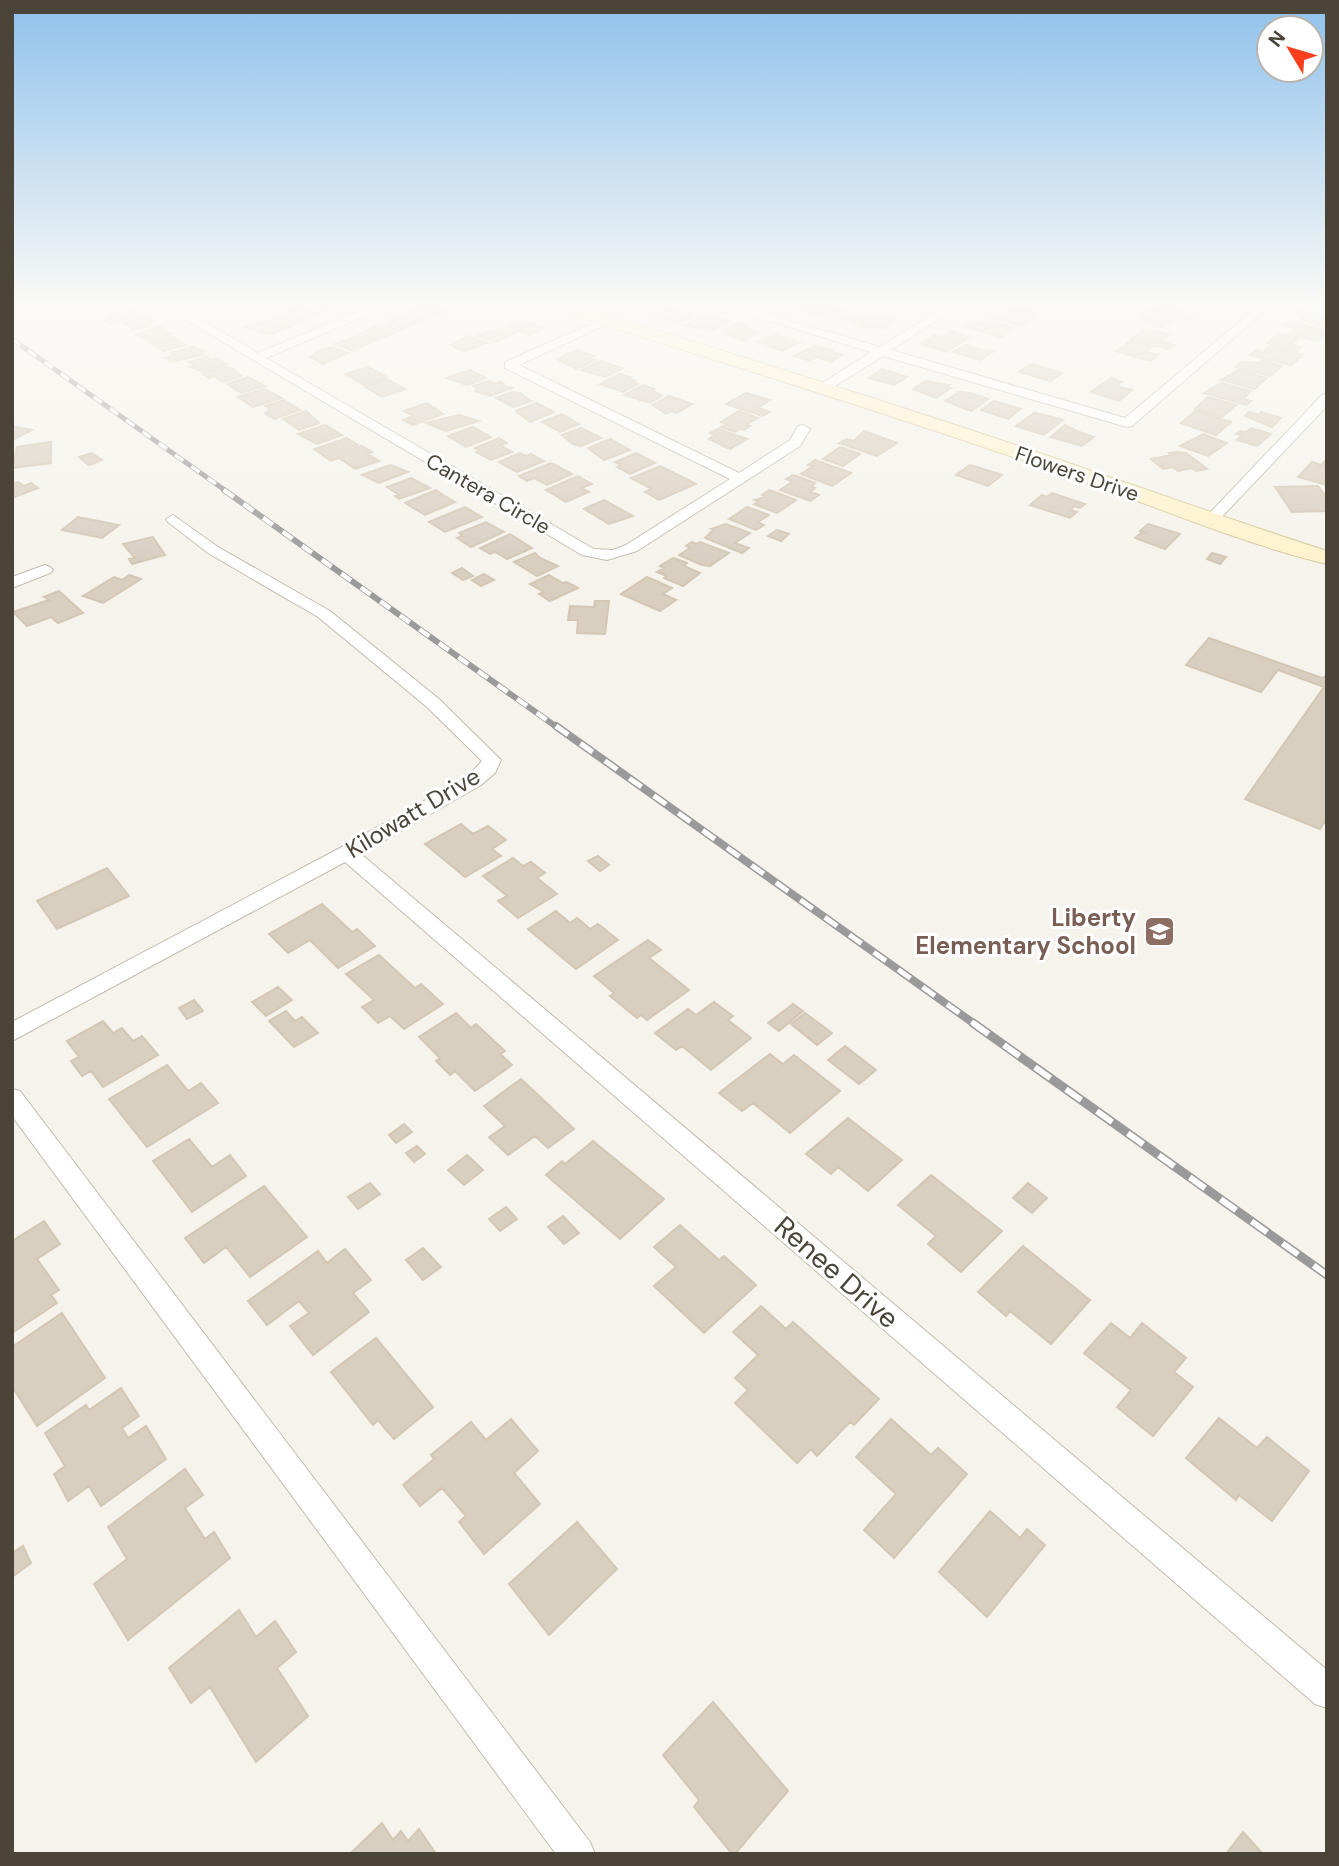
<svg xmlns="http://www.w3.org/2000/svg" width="1339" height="1866" viewBox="0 0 1339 1866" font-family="'DM Sans',sans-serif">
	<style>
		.building { fill: #d8cfc1; stroke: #d3c7b4; stroke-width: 2 }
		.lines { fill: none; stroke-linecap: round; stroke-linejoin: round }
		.street-casing { stroke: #c2bbae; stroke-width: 2 }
		.secondary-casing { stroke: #d6c79b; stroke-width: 2 }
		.street { fill: #fff; fill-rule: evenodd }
		.secondary { fill: #fff3cd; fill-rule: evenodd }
		.rail-far3-casing { stroke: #9a9a9a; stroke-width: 5 }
		.rail-far2-casing { stroke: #9a9a9a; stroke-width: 6 }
		.rail-far1-casing { stroke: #9a9a9a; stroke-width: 8 }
		.rail-casing { stroke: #9a9a9a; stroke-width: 9 }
		.rail-far3 { stroke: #fff; stroke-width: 3.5; stroke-dasharray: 10; stroke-linecap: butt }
		.rail-far2 { stroke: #fff; stroke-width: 4.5; stroke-dasharray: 12; stroke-linecap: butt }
		.rail-far1 { stroke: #fff; stroke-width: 5; stroke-dasharray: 15; stroke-linecap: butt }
		.rail { stroke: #fff; stroke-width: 6; stroke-dasharray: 19; stroke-linecap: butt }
		.labels { text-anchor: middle; stroke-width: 6; stroke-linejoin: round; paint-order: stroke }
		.far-street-label { font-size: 21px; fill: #4b4439; stroke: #fff }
		.street-label { font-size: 24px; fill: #4b4439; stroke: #fff }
		.education-label { font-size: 24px; font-weight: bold; fill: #785e54; stroke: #fff; text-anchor: end }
		.near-street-label { font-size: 28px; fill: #4b4439; stroke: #fff }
	</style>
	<rect width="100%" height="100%" fill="#f6f3ec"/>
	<path class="building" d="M97,302h33l-1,4 -24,2 1,-2 -9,1z
		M276,302h11l32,12 -26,11 -18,-7 18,-7 -13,-5 -13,5 -7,-2z
		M319,302h29l-22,9 -17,-5z
		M803,302h24l10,3 -18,10 -26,-7z
		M886,302h25l-1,3 4,1 -7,5 -24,-7z
		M1003,302h38l5,1 -14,10 -32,-9z
		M1308,302h19v8l-22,-5z
		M428,304l20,7 -23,7 -17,-6z
		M1161,305l40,10 -8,6 -16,-5 -15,11 -19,-5 4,-2 -8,-3 7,-7 15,-1 -4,-1z
		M668,308l20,7 4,2 -13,6 -26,-8z
		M838,308l20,5 5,3 -9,5 -31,-5z
		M131,309l10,6 -32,9 -5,-3 8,-3 -1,-3z
		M1009,309l27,7 -14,10 -33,-9z
		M1300,309l27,7v11l-27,-7 1,-4 -6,-2z
		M873,313l25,7 -14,9 -9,-3 -11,2 -9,-4z
		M406,314l17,6 -21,9 -14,-6 5,-2 -4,-1z
		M145,316l10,5 -6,1 4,3 -19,5 -11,-7z
		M706,316h9l16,5 -20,10 -27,-6z
		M272,320l18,7 -20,8 -26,-8z
		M520,320l25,8 -15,7 -24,-8z
		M971,321l9,3 8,-3 26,7 -13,9 -38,-11z
		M1288,321l39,10v1l-10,9 -28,-7 3,-5h5l-15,-4z
		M739,323l10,3 -4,2 15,4 -16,9 -18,-6 5,-2 -7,-3z
		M384,325l15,6 -21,9 -17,-6 13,-8z
		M159,326l13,8 -22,7 -15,-6z
		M501,329l14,4 -19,9 -19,-6z
		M1145,329l24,6 -7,6 13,4 -6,4 -38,-10z
		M951,331l19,6 -24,15 -25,-8 14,-9 10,3 4,-2 -4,-1z
		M1279,333l19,5 -7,6 10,3 -4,4 -30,-8z
		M773,334l27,8 -18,9 -25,-9z
		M359,336l15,5 -22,10 -17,-7z
		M468,336l19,7 -23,9 -13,-7z
		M172,337l13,8 -21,6 -14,-8z
		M1130,341l22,6 -7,5 13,3 -8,6 -34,-10z
		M965,345l17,5 12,1 -14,9 -27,-8z
		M814,346l20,4 -2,2 10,3 -12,7 -14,-5 -6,4 -16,-5z
		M1270,346l33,9 -12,10 -41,-10 6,-5 13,3 -4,-3z
		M193,347l11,4 -3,1 3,3 -33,7 -5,-4 8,-2 -3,-3z
		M332,347l16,6 -25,11 -13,-7 9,-7z
		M576,350l18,6 -4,2 5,2 -18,9 -20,-10z
		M207,357l5,3 5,-2 10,6 -23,8 -14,-5 5,-1 -6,-4z
		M1262,360l20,6 -12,10 -35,-9 6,-5 18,1z
		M600,361l23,7 -17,9 -25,-7z
		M1031,364l31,9 -12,8 -31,-9z
		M226,367l7,2 8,7 -18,6 -9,-6 -5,2 -6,-4z
		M368,367l19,10 -23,8 -19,-11z
		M882,369l25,8 -13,8 -25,-7z
		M470,370l16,8 -19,7 -21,-7z
		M1238,370l29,8 -12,11 -34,-9z
		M619,374l11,3 -2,1 7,3 -3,1 6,2 -15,8 -23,-8z
		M248,377l17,9 -24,7 -14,-9z
		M1111,378l11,4 -6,4 16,4 -13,11 -28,-9z
		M387,379l18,10 -23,8 -17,-10z
		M489,381l6,3 5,-2 4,2 -1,2 9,2 -22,8 -15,-5 3,-2 -5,-3z
		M926,381l23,4 -3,2 5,1 -15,10 -23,-9z
		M1221,383l30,8 -8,8 8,2 -5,4 -42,-12z
		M643,385l11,4 -3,1 11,6 -12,7 -26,-8z
		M264,389l18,9 -29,9 -15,-10z
		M512,392l8,1 11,8 -18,6 -17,-9z
		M959,392l11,1 18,6 -17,12 -26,-10z
		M746,393l24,7 -12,8 12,4 -8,4 -36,-12z
		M669,396l23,8 -15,9 -6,-2 -5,3 -13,-9z
		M1208,397l28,8 -14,12 -27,-8z
		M284,400l16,10 -26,9 -9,-6 6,-3 -6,-4z
		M994,401l27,8 -13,10 -27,-9z
		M427,403l16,11 -30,11 -10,-5 10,-4 -9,-5z
		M536,403l18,9 -24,10 -14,-11z
		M306,411l13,12 -20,7 -16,-11z
		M739,411l19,7 -12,7 4,1 -6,4 -4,-2 -5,4 -14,-5 6,-3 -6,-2z
		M1195,411l36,11 -15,13 -35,-12z
		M1249,412l10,3 2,-3 20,6 -9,9 -27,-11z
		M1034,413l15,3 14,4 -19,15 -28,-9z
		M562,414l17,10 -19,8 -18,-10z
		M459,415l20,6 -33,10 -20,-8z
		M325,425l17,10 -25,9 -19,-10z
		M1065,425l14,7 15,5 -12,9 -31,-9z
		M15,427l17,3 -20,10v-12z
		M473,427l18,10 -25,10 -18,-11z
		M581,428l20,10 -20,8 -8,-2 -11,-9z
		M1251,428l20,6 -14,12 -20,-6 5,-5 -6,-1 4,-3 6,1z
		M718,429l29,10 -17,10 -21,-10 6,-4 -5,-2z
		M864,431l33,12 -20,13 -38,-13 8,-4 7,2z
		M1203,434l24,9 -19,13 -28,-10z
		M347,438l11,7 -4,1 3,2 5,-2 10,6 -4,2 11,7 -24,8 -16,-11 -8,3 -17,-12z
		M499,438l8,5 -7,2 12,7 -21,8 -15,-8 3,-2 -4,-2z
		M610,439l20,11 -26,10 -16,-12z
		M51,442v21l-39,5 5,-21z
		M840,447l20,7 -17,12 -20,-7z
		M1177,452l9,1 21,16 -11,2 -4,-3 -14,3 -5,-4 -10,2 -12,-10 21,-4 -3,-2z
		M92,453l10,7 -13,5 -10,-8z
		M520,453l6,3 5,-2 13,7 -27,11 -18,-10z
		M636,453l19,10 -25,11 -13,-7 4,-2 -6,-3z
		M815,460l36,13 -19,13 -31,-12 12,-8 -5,-1z
		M1325,461l2,24 -29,-8 14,-15 9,3z
		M551,463l21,11 -25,11 -13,-7 -7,3 -8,-5z
		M390,465l18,7 -29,11 -17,-8z
		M970,465l32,10 -14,11 -32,-11z
		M660,466l36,18 -37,16 -14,-8 7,-3 -21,-11z
		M793,475l22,8 -4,4 4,1 -5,4 9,3 -9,6 -30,-11 12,-8 -6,-3z
		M578,476l14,8 -11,4 8,4 -23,10 -20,-12z
		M411,478l19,10 -31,11 -4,-3 4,-1 -12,-8z
		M18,482l6,4 7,-3 7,5 -26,10v-14z
		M1318,486l9,12v13l-35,1 -17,-25z
		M436,490l7,5 -3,1 2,1 3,-1 10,6 -30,13 -20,-12z
		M769,490l27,10 -19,13 -23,-9 5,-3 -4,-1 7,-2 3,-2 -3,-1z
		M1052,493l33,11 -5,4 -6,-2 -3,4 6,2 -7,6 -40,-13 12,-10 5,2z
		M604,500l29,16 -24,8 -25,-15z
		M465,507l17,10 -37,15 -16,-10z
		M747,507l22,8 -11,7 6,3 -8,5 -27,-11z
		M78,517l41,8 -17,13 -40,-8z
		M486,522l18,10 -33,15 -14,-9 5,-2 -3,-3z
		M726,524l24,9 -15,10 14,5 -7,5 -37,-15 8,-8 -2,-1z
		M1148,524l32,10 -15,15 -30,-11 6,-5h6l-7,-2z
		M777,530l12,4 -8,7 -13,-5z
		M510,534l22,14 -25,11 -12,-7 -5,2 -10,-6z
		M153,537l12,18 -33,9 -3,-5 6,-1 -12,-14z
		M692,542l4,2 4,-2 29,11 -19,13 -8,-1 -23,-10 11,-7 -4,-2z
		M535,553l5,5 18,8 -21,10 -23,-14z
		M1212,553l14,4 -6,7 -13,-5z
		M673,558l14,5 -3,3 16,7 -17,13 -19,-8 3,-2 -10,-4 7,-4 -4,-2z
		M462,568l11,8 -10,4 -11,-7z
		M484,574l10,6 -13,6 -9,-6z
		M129,575l12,4 -38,24 -20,-7 31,-19 8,3z
		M549,575l14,8 4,-1 11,6 -28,13 -11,-7 5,-2 -14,-8z
		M647,577l25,11 -9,6 13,6 -16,11 -39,-17z
		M59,591l24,22 -25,10 -7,-6 -24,9 -14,-14 36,-12 -5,-3z
		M595,601h14l-4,33 -28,-1 1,-13h-10l2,-14 24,1z
		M1209,638l113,40 5,-2v142l-7,11 -75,-30 79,-112 -46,-17 -17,22 -75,-27z
		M461,824l12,10 15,-8 18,14 -14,9 9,7 -36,21 -40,-33z
		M598,856l11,9 -9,6 -12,-10z
		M513,858l10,8 8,-4 14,11 -8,5 20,16 -39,24 -20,-17 9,-5 -24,-20z
		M107,868l22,28 -72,33 -20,-28z
		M322,904l30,28 5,-3 18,17 -37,22 -28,-28 -22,13 -19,-19z
		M556,911l14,12 7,-5 13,11 8,-5 20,16 -42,29 -48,-40z
		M648,940l13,10 -12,8 40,32 -42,30 -6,-5 -4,3 -27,-22 4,-3 -20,-17z
		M379,955l36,33 6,-4 22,20 -39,25 -14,-13 -12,7 -16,-16 12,-7 -28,-26z
		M278,987l14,13 -26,16 -14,-14z
		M194,1000l9,11 -16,8 -8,-11z
		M714,1002l19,14 -5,4 23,18 -40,32 -29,-24 -6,4 -21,-17 33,-24 8,6z
		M793,1004l10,7 -24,20 -11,-8z
		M286,1011l9,10 7,-4 16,16 -24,14 -25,-26z
		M456,1013l15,15 5,-4 29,27 -5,3 12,11 -37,26 -20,-20 -5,4 -14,-14 4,-3 -21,-21z
		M805,1013l27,20 -15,12 -26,-21z
		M103,1021l10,12 9,-5 11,13 9,-5 16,19 -55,32 -12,-16 -9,5 -11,-15 8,-4 -12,-16z
		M845,1046l31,24 -17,14 -31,-24z
		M770,1054l13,10 11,-9 46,36 -50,42 -37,-30 -11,8 -23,-18z
		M167,1065l21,26 13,-8 17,20 -71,44 -38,-48z
		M521,1079l53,50 -26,19 -13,-12 -27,19 -19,-18 16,-11 -21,-20z
		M848,1118l54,42 -34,31 -30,-24 -7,7 -25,-20z
		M404,1124l8,8 -16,11 -7,-8z
		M189,1139l23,28 18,-12 16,21 -54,36 -39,-51z
		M593,1141l71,58 -44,40 -74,-64 16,-14 3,3z
		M417,1146l8,8 -11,8 -8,-9z
		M467,1155l16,15 -19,15 -16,-15z
		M931,1175l71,56 -41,41 -33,-28 8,-8 -38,-31z
		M370,1183l10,11 -22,15 -10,-12z
		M1028,1183l19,15 -15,15 -19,-15z
		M264,1186l43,51 -57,40 -24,-30 -22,16 -19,-25z
		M506,1207l11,12 -17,12 -11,-12z
		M563,1216l16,17 -15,11 -16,-17z
		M44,1221l16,23 -23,15 22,31 -8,5 6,8 -45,30v-92z
		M680,1225l39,35 5,-4 32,29 -52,48 -50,-47 22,-19 -22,-20z
		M1023,1246l67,54 -39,44 -41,-33 -4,5 -28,-24z
		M423,1248l18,19 -18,13 -17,-20z
		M345,1249l26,31 -18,13 16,19 -56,43 -23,-29 19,-13 -10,-12 -32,24 -19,-24 70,-50 9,12z
		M761,1306l25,23 7,-7 86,77 -25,26 -4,-3 -33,34 -6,-7 -14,14 -62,-60 13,-13 -13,-12 23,-23 -25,-23z
		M62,1313l43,65 -68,48 -25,-40v-39z
		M1111,1323l19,15 12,-15 44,35 -12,14 19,15 -40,49 -36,-29 14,-17 -47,-37z
		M376,1338l57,69 -39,32 -16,-19 -5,5 -42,-53z
		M121,1388l18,28 -17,12 6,10 18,-12 20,33 -65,47 -12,-20 -21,15 -14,-27 11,-8 -20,-33 41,-28 3,5z
		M1219,1418l38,30 10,-11 42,34 -37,50 -33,-26 -3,5 -50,-42z
		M511,1419l27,32 -24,22 26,31 -56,50 -25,-32 7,-6 -24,-28 -22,18 -17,-21 31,-26 -3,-4 40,-33 15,18z
		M891,1419l40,36 7,-7 29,26 -73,84 -30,-28 32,-36 -40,-37z
		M185,1469l18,26 -18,13 20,31 9,-7 16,26 -102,82 -34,-56 33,-25 -19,-32z
		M990,1511l30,27 7,-9 18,16 -58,72 -48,-45z
		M577,1522l40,47 -68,66 -40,-51z
		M23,1546l8,17 -19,14v-24z
		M239,1610l17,27 19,-16 21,31 -19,16 31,48 -52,46 -46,-75 -19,16 -22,-35z
		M713,1702l75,89 -53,63h-3l-38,-47 5,-7 -36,-45z
		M382,1823l11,17 8,-9 7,10 11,-12 17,25h-86z
		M1243,1832l20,22h-37z"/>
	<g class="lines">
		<defs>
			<path id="street" d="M166,302h11l2,5 79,46 123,-51h16l-131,56 328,191 19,1 13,-5 104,-66 -225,-111v-6l100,-44 6,3 -2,2 -90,42 220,108 51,-33 8,-14 5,-1 7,4 -10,17 -163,105 -30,9 -25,-5 -411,-244z
				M707,302h18l155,45 72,-45h13l-74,48 234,68 138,-116h12l-143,124 -5,1 -244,-71 -56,35h-8v-6l52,-33z
				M1327,394v12l-112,118h-10l-2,-3 2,-3 117,-123z
				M173,515l45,32 112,64 109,88 62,61 -6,13 -14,12 -120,69 966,816v38l-12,-4 -970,-842 -333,179v-19l328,-174 127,-71 15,-16 -55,-54 -109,-90 -110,-64 -40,-31 -2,-3z
				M45,565l5,2 3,3 -3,3 -38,15v-11z
				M12,1089l8,2 570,751 5,12h-39l-544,-738z"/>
			<path id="secondary" d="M539,302h26c174,54 348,107 521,167 80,27 160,56 241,82v13c-88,-21 -171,-58 -256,-87 -175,-61 -353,-116 -530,-172z"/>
		</defs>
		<use href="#street" class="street-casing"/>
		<use href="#secondary" class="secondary-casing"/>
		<use href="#street" class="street"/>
		<use href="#secondary" class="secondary"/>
		<defs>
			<path id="rail-far3" d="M12,339l214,152"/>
			<path id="rail-far2" d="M224,490l334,238"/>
			<path id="rail-far1" d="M556,726l420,299"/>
			<path id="rail" d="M973,1023l354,252"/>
		</defs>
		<use href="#rail-far3" class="rail-far3-casing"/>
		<use href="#rail-far2" class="rail-far2-casing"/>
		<use href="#rail-far1" class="rail-far1-casing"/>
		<use href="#rail" class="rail-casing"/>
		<use href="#rail-far3" class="rail-far3"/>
		<use href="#rail-far2" class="rail-far2"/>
		<use href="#rail-far1" class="rail-far1"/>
		<use href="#rail" class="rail"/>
	</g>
	<linearGradient id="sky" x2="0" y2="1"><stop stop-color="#8fc1ec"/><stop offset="0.54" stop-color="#fbfaf6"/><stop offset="1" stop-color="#fbfaf6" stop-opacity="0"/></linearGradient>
	<rect width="1339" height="564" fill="url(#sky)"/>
	<defs>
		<symbol id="school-square" viewBox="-11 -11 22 22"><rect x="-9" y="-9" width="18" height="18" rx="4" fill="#8d6e63" stroke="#fff"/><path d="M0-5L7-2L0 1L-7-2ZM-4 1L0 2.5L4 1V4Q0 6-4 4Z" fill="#fff"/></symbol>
	</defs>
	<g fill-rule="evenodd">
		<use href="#school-square" x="1142" y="914" width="35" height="35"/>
	</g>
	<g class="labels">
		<g class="far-street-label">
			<text transform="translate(1077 474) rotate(19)" y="7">Flowers Drive</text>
			<text transform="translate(488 494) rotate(30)" y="7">Cantera Circle</text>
		</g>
		<g class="street-label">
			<text transform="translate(413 813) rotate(-31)" y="8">Kilowatt Drive</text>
		</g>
		<g class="education-label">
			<text x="1136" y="926">Liberty<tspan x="1136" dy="28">Elementary School</tspan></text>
		</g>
		<g class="near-street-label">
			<text transform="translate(837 1272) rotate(41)" y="10">Renee Drive</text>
		</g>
	</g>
	<rect width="1339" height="1866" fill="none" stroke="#4b4439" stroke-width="28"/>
	<g transform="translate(1290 49) rotate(308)"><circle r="33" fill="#ffffff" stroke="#b7b4b0" stroke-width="2"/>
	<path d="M0-5L12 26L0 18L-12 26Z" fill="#fc3f1d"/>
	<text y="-10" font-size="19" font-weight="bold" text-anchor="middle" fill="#4b4439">N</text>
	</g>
</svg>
